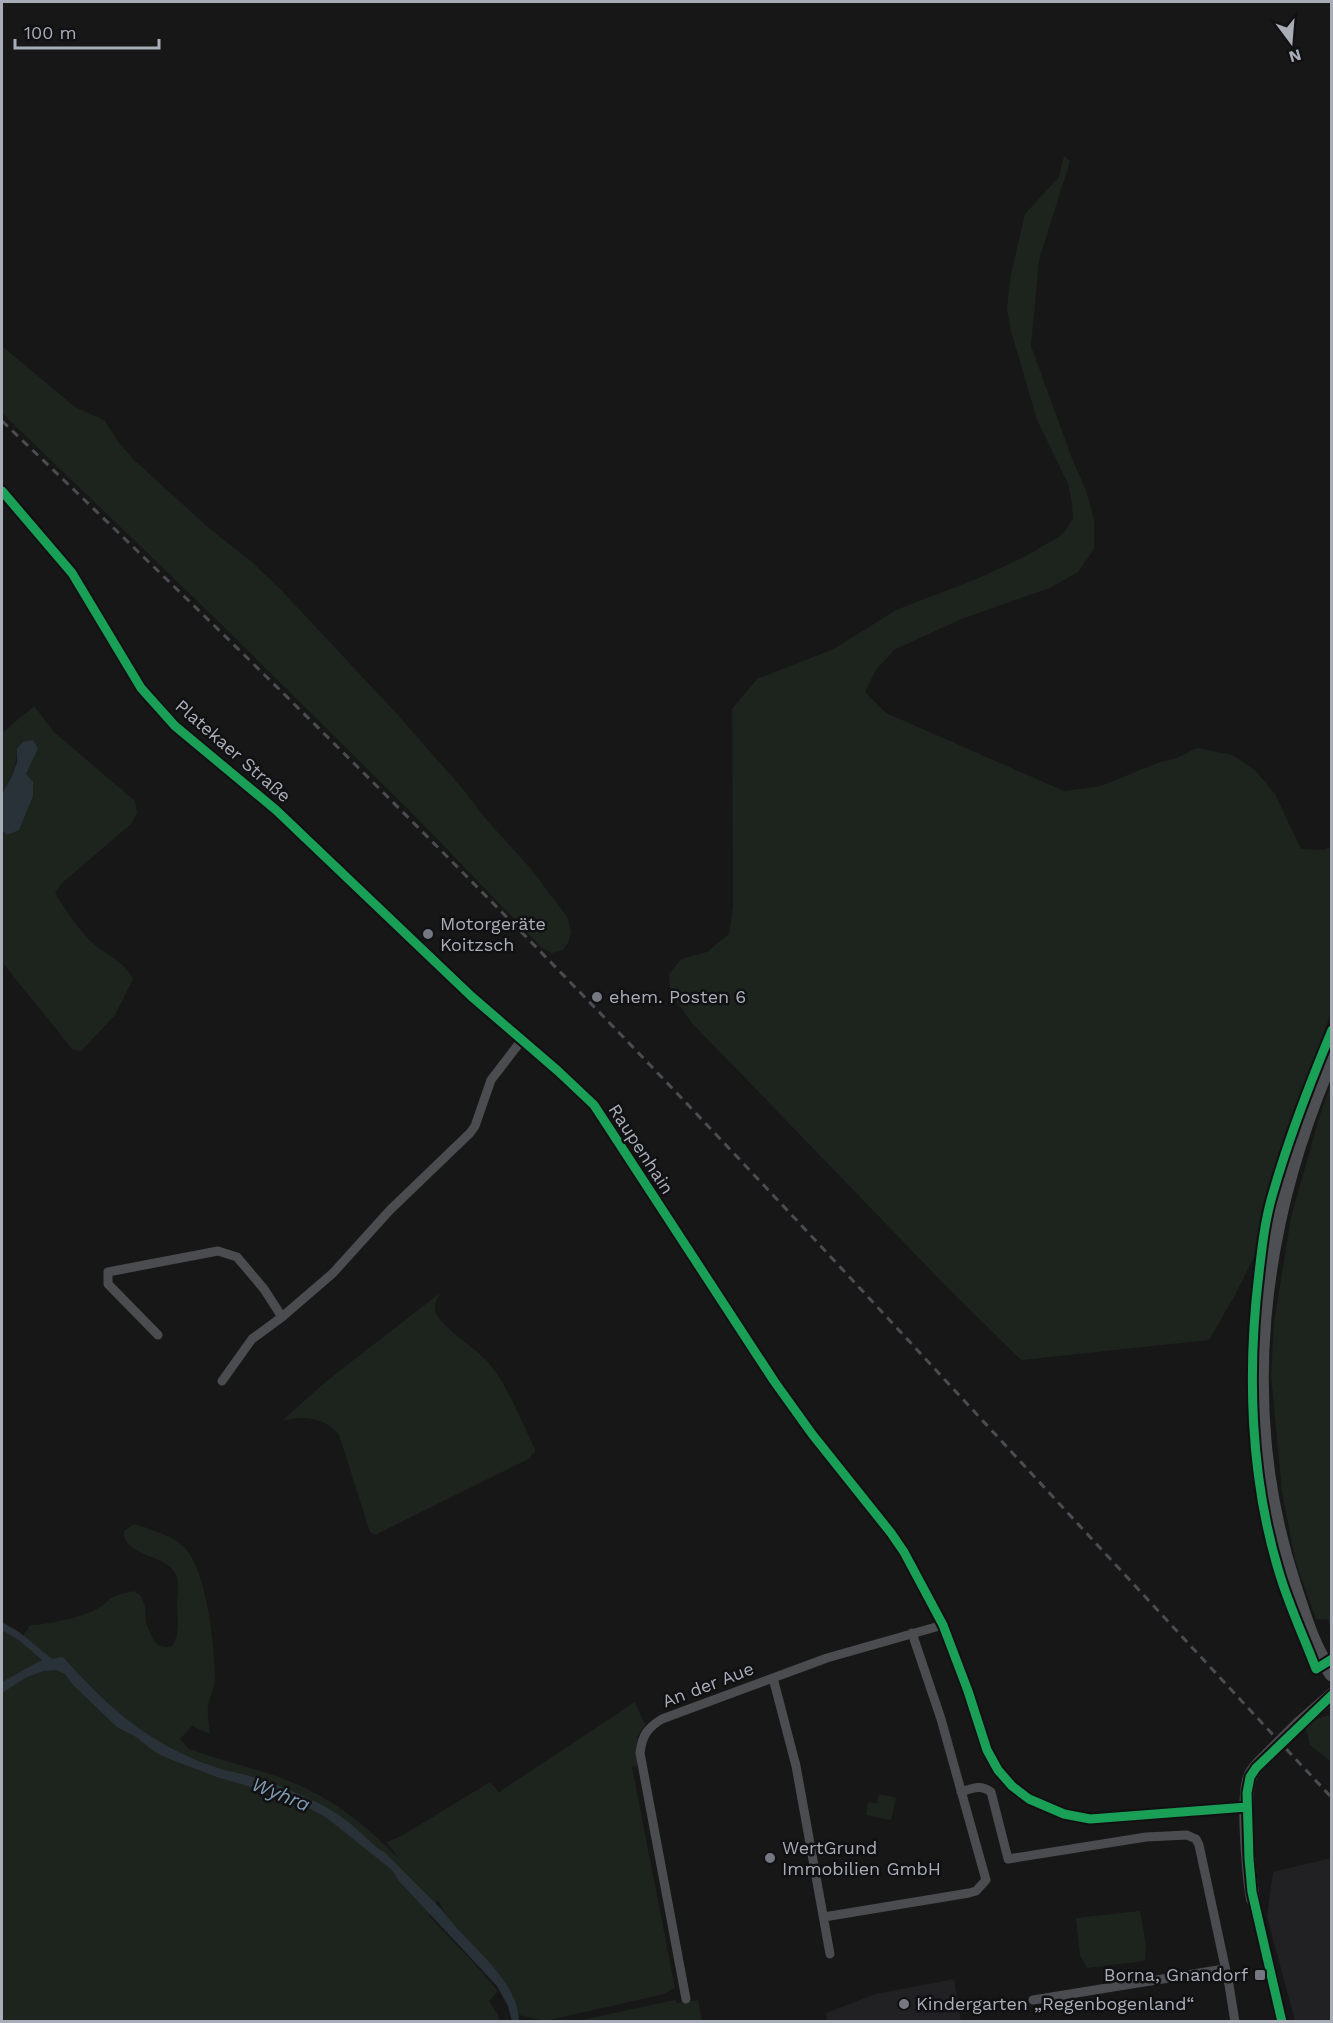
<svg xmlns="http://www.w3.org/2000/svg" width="1333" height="2023" viewBox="0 0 1333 2023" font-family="'Work Sans',sans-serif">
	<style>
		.built { fill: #212123 }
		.green { fill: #1d241e }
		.water { fill: #2a3239 }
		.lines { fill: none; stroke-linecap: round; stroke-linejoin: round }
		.street { stroke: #4b4c50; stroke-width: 9 }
		.secondary { stroke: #4a4a4e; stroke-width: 14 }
		.primary { stroke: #4d4f52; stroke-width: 15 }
		.rail { stroke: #4b4c4f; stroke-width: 3; stroke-dasharray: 8 6; stroke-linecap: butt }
		.secondary-bridge { stroke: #4a4a4e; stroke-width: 14 }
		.cycleway-casing { stroke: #111113; stroke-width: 13 }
		.cycleway { stroke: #1a9f57; stroke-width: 9 }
		.poi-dot { fill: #757880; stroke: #111113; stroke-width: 2 }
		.labels { text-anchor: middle; stroke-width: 5; stroke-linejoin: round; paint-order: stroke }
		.street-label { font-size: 18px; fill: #a8adb8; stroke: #111113 }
		.poi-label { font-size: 18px; fill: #a8adb8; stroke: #111113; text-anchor: start }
		.water-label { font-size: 20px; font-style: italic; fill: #7f9bb3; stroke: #111113 }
	</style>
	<rect width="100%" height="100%" fill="#171717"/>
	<path class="built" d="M1331,1858v163h-36l-28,-104 6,-45z
		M954,1979l7,42h-134l-1,-8 50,-19z"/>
	<path class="green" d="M1064,156l6,5 -31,99 -8,86 42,115 13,29 8,30v29l-16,23 -26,15 -93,33 -65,30 -19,21 -10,21 21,21 178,78 37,-5 59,-24 17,-4 20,-10 35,7 23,15 20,24 26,55 22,1 8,-3v166l-56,159 -18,79 -23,46 -25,43 -188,20 -72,-71 -257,-266 -22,-31 -1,-18 12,-15 26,-7 22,-18 4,-28 -1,-197 25,-30 77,-30 62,-39 83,-32 45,-21 38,-22 11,-16 -1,-17 -4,-18 -31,-64 -26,-89 -4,-23 4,-34 14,-60 34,-37z
		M2,346l73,61 29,13 15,23 16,18 75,68 42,33 30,29 115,123 65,74 23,30 46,51 37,49 3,14 -3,11 -5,7 -11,3 -10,-5 -122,-127 -202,-200 -216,-208z
		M34,706l20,26 81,69 2,11 -6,12 -70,60 -6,9c12,19 23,37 40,52 13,11 31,18 38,34l-18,36 -34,36 -8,-1 -71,-88v-132l5,5 19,-61 12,-25h-21c0,18 -6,30 -15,45v-61z
		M1331,1083l1,545h-1l-3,-8 -12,-1 -21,-59 -13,-68 -11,-117 3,-52 17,-106 29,-102z
		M440,1293c-3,7 -8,15 -3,22 11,17 34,30 48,44 21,21 37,64 50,90v3l-7,7 -153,76 -5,-3 -31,-97c-14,-18 -36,-20 -57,-14l42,-38z
		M134,1524c14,4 39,12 50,23 23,23 31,101 31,133 -1,10 -6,18 -7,27 -1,4 1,23 2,27l-18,-8 -12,13 9,10c40,15 84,22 122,42 33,16 61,41 87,67l-11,-16 16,-7 87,-53 9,10 136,-90 10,23 -8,12v29l-5,1 43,221 -11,6 -119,27 -26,-6 -3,-10 -13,-25 -54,-59 -11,-21 -9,16 44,46 25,29 -9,10 9,14 1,6 -497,1v-392l18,11 10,-16c20,-1 53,-7 70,-18 4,-2 7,-6 11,-9 7,-4 16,-5 23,-7l7,5 4,11 1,16 8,18 4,4 8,2 6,-1c8,-13 6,-26 5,-41 0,-11 4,-22 -2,-32 -11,-20 -52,-16 -51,-42z
		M1331,1715v47l-21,-17 -5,-19 8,-6z
		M879,1794l17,4 -5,22 -25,-5 2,-13 9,2z
		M1140,1911l6,33 -1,17 -58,7 -7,-12 -4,-38z
		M675,2000l2,3 21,-3 4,21 -130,1z"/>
	<path class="water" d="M33,740l5,9 -12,25 7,8v14l-14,34 -12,5 -5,-5v-36l10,-18 5,-14v-13l6,-7z
		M2,1622l17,10 33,27 10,-2 3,2c44,50 87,87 150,108 10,4 21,5 31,8 24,7 50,17 72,28 16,8 29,17 42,29 8,7 14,15 24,20l58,58c23,33 76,68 77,111h-7l-4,-15 -11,-20 -98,-105 -7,-11 -65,-52 -35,-19 -75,-22 -50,-19 -12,-6 -19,-15 -19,-10 -44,-42 -8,-11 -9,-4 -13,1 -18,7 -23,15v-11l40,-22 -22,-19 -18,-11z"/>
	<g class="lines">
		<path class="street" d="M2,491l70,82 69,115 34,38 101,84 195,186 87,75 36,34 180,276 38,53 79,99 13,19 39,73 25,66 19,59 11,20 14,16 17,13 35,15 26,5 157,-12
			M158,1335l-50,-51v-12l110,-21 19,6 27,32 18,28
			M222,1381l30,-42 30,-22 51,-44 57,-63 80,-77 5,-7 16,-46 30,-39
			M773,1678l23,88 34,188
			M961,1792c12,-4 20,-8 30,0l17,67 138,-22 41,-2 9,4 3,6 30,140 6,37
			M1253,1899l29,123
			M824,1917l145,-24 7,-2 10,-11 -45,-161 -29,-86
			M686,1999l-46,-246c2,-17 7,-25 22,-34l165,-61 116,-33
			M1033,2000l191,-31"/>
		<path class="secondary" d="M1299,1724l33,-29
			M1253,1899c-4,-23 -11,-102 -3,-122 3,-9 12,-16 18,-22"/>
		<path class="primary" d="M1332,1057c-73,167 -96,354 -38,529 10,30 19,63 38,88"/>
		<path class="rail" d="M2,421c234,223 465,451 688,686 216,228 427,461 642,691"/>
		<path class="secondary-bridge" d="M1268,1755l31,-31"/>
		<defs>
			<path id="cycleway" d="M2,491l70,82 69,115 34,38 101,84 195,186 87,75 36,34 180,276 38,53 79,99 13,19 39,73 25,66 19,59 11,20 14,16 17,13 35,15 26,5 157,-12
				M1332,1030c-22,53 -43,107 -59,163 -8,26 -11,54 -14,80 -12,98 -9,204 20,299 10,34 25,65 37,97l16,-10
				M1282,2022l-30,-130 -3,-33 -2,-66 3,-16 6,-9 76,-73"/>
		</defs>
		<use href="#cycleway" class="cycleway-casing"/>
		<use href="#cycleway" class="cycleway"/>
	</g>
	<g class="poi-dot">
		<circle cx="428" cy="934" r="6"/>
		<circle cx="597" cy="997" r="6"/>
		<circle cx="770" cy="1858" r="6"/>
		<rect x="1254" y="1969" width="12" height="12" rx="3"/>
		<circle cx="904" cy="2004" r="6"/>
	</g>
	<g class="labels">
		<g class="street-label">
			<text transform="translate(233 751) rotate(41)" y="6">Platekaer Straße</text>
			<text transform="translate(641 1149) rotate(57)" y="6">Raupenhain</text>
			<text transform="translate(708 1685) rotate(-21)" y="6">An der Aue</text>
		</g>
		<g class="poi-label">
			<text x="440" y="930">Motorgeräte<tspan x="440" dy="21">Koitzsch</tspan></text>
			<text x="609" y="1003">ehem. Posten 6</text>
			<text x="782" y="1854">WertGrund<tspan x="782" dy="21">Immobilien GmbH</tspan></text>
			<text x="1248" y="1981" text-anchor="end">Borna, Gnandorf</text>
			<text x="916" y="2010">Kindergarten „Regenbogenland“</text>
		</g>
		<g class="water-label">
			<text transform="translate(281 1794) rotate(22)" y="7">Wyhra</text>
		</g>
	</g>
	<rect width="1333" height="2023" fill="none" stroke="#a8adb8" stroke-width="6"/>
	<g transform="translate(1291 42) rotate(164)" stroke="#111113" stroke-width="4.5" paint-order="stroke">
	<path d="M0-4.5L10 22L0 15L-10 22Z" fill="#a8adb8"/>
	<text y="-9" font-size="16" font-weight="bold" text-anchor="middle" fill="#a8adb8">N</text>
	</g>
	<path d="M15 39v9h144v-9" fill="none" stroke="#a8adb8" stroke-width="3"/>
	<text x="24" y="39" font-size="18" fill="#a8adb8" stroke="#111113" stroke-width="4.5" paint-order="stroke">100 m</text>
</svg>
